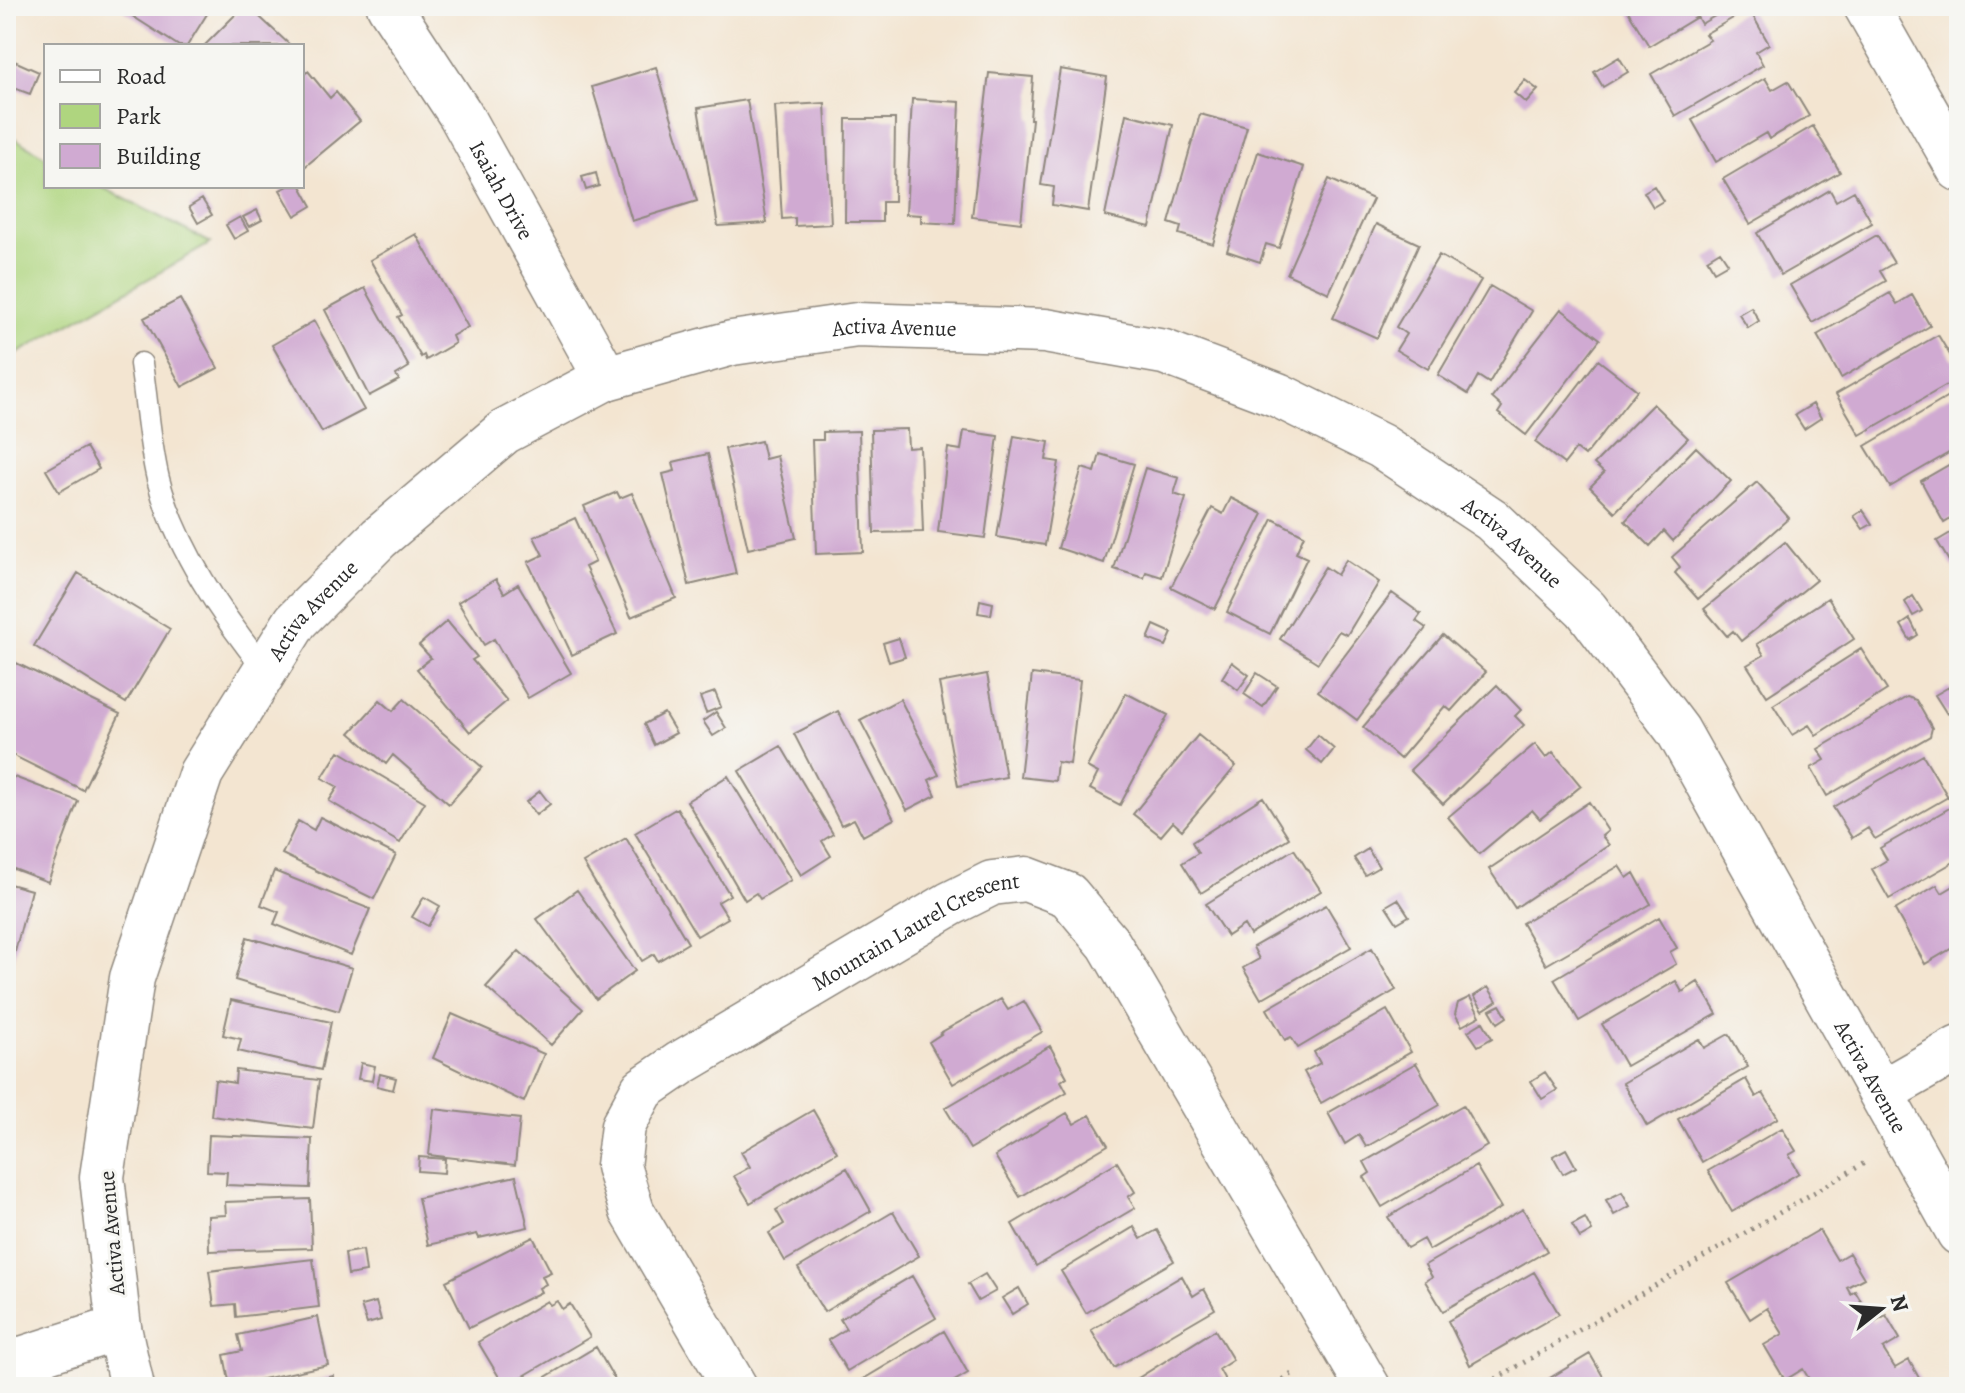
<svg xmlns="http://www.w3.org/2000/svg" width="1965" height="1393" viewBox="0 0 1965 1393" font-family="Alegreya,serif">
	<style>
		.green { fill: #afd57f; stroke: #6d8055; stroke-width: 2 }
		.building { fill: #d0aad2 }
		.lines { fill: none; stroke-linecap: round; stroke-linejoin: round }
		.service-casing { stroke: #8f887e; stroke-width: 25 }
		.minor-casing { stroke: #8f887e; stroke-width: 47 }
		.path { stroke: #8f887e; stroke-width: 5; stroke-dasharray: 2 6; stroke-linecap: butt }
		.service { stroke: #fff; stroke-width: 22 }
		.minor { stroke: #fff; stroke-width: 44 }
		.labels { text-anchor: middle; stroke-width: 6; stroke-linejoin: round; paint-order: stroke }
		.street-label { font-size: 22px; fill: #2b2b2b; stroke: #f6f6f2 }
	</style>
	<rect width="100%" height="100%" fill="#f6f6f2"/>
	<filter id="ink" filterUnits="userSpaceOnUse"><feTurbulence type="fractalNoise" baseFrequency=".0125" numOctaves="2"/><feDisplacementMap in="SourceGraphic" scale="16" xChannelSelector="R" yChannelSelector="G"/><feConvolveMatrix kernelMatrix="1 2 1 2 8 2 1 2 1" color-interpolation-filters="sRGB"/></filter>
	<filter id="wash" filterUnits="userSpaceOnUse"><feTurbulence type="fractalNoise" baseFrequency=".006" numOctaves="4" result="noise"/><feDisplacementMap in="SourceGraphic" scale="32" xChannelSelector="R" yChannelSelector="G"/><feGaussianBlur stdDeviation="1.8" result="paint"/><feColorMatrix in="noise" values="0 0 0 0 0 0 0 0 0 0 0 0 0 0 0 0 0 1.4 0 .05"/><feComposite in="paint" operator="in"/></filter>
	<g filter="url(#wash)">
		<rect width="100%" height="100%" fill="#f3e5d1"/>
		<path class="green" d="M6,133l40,24v29h54l111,57 -205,117z"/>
		<g id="blocks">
			<path class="building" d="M126,6h86l-25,40h-8l-56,-36z
				M244,6h4l43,40h-87z
				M1625,6h107l-31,18 -4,-7 -48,29z
				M1749,9l20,35 -13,8 7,13 -88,51 -24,-42 59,-34 -5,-6z
				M1619,57l9,15 -25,15 -9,-15z
				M12,60l27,12 -9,22 -24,-9v-10z
				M656,67l41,134 -65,20 -40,-134z
				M1060,69l47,8 -19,134 -36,-6 2,-18 -13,-2z
				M308,71l22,27 6,-6 24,29 -58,48v-93z
				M989,73l44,4 -3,42h2l-11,104 -49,-6z
				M1765,78l7,12 16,-9 21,35 -40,23 -3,-6 -50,29 -24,-42z
				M1525,80l13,10 -12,13 -12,-10z
				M912,99l48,3 -5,122 -34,-2v-7l-15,-1z
				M747,100l20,123 -49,3 -20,-118z
				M825,103l6,121 -36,2v-8l-13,1 -7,-113z
				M1126,114l47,11 -23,102 -45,-11z
				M1200,114l47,13 -34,117 -34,-10 2,-7 -12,-4z
				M846,119h49l-1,83h-12v20h-37z
				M1813,126l27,46 -90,52 -27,-45z
				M1258,152l46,15 -25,81 -13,-4 -6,18 -33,-11z
				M596,173l3,13 -13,4 -4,-13z
				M1329,179l44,20 -44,94 -42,-19z
				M288,186h13l11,20 -17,10 -15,-26z
				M1654,186l9,15 -10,6 -9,-15z
				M1830,190l6,11 18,-10 18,32 -91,52 -24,-42z
				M202,199l10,16 -14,8 -9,-16z
				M257,210l5,10 -13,7 -6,-10z
				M240,217l8,14 -14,8 -8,-14z
				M1376,224l43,20 -42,94 -44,-20z
				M416,234l52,93 -16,9 3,7 -29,17 -2,-5 -3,2 -23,-40 4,-2 -32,-55z
				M1877,235l17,28 -14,8 6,10 -74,42 -22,-38z
				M1720,251l8,12 -14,8 -7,-12z
				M1439,255l42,25 -53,89 -32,-19 10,-16 -10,-7z
				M1490,286l42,25 -43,72 -11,-7 -10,18 -30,-19z
				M365,288l44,79 -13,8 3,5 -30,16 -44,-86z
				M1890,293l7,11 15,-9 18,31 -89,52 -24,-43z
				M180,299l38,69 -36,19 -38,-69z
				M1751,307l8,14 -11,7 -9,-14z
				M1561,309l39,30 -74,96 -28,-22 4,-6 -10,-9z
				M314,321l50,89 -42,22 -50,-87z
				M1938,335l21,35v8l-99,57 -24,-41z
				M1598,360l39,30 -52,66 -9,-7 -12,15 -29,-22z
				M1953,394l6,10v43l-69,40 -25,-41z
				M1653,404l35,34 -73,74 -25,-25 14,-14 -10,-9z
				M1813,404l8,14 -17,11 -9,-14z
				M907,429l1,19 12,-1 3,85 -49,1 -3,-103z
				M859,431l4,121 -47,2 -4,-114h11v-8z
				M964,431l34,5 -13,102 -47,-6 10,-84 13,2z
				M1014,436l35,6 -3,18 13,2 -14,83 -48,-8z
				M761,441l4,18 12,-3 19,82 -48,11 -23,-100z
				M86,447l13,22 -40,23 -13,-22z
				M1696,447l35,34 -58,60 -9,-10 -14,15 -25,-25z
				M708,454l28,120 -47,11 -26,-111 12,-3 -2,-9z
				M1100,454l34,10 -30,99 -46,-15 24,-80 13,4z
				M1959,459v55l-15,9 -23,-42z
				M1145,468l34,10 -5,16 12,4 -24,79 -16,-5 -2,6 -30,-9z
				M1757,482l32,36 -91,81 -23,-26 5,-6 -8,-10z
				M617,492l3,6 12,-5 44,105 -45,19 -47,-111z
				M1231,498l32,16 -48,95 -44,-22 41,-79 11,6z
				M1863,510l9,14 -9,5 -9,-13z
				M575,518l20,44 -10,5 32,67 -45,21 -44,-93 15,-7 -9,-18z
				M1273,519l31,16 -8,18 11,5 -37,76 -43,-22z
				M1959,528v50l-22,-37z
				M1785,542l31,38 -75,61 -8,-10 -6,5 -23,-27z
				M1346,560l33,22 -32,53 -8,-4 -21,32 -38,-24 45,-72 12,8z
				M78,573l92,56 -44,74 -92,-57z
				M496,579l8,14 14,-9 53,89 -43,25 -34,-59 -10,6 -26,-43z
				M1392,593l29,21 -5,7 10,7 -69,92 -39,-29z
				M1913,596l9,15 -9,5 -8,-14z
				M1828,598l26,41 -87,57 -20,-31 17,-10 -7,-11z
				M980,600l13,3 -2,12 -13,-2z
				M1910,619l8,16 -8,5 -9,-15z
				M447,621l30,36 -5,3 35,41 -37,31 -53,-63 14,-11 -12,-13z
				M1154,625l18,8 -6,13 -18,-7z
				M1443,635l43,37 -35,39 -6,-5 -45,53 -37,-32z
				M899,638l6,19 -16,5 -6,-19z
				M1861,649l26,41 -71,45 -7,-10 -17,10 -19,-30z
				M6,658l114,56 -37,76 -77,-38z
				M1232,662l17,13 -11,15 -16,-12z
				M1257,673l20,13 -14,21 -19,-13z
				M987,674l19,103 -48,9 -19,-103z
				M1032,674l48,6 -10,84 -13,-2 -2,19 -35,-4z
				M1497,685l24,25 -6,6 9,9 -81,79 -33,-34z
				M1949,687l10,15v5l-12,7 -12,-19z
				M715,692l6,15 -15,6 -6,-16z
				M1126,693l42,22 -48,90 -30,-16 8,-16 -11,-6z
				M1907,697l9,3 16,28 -2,8 -103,60 -16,-28 14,-8 -7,-11z
				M404,699l78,68 -33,37 -56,-49 -7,9 -36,-31 30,-33 13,11z
				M900,699l39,76 -10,5 7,15 -29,15 -47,-90z
				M838,711l56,108 -31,17 -9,-17 -13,6 -47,-91z
				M716,712l10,16 -13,8 -10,-15z
				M664,713l12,20 -22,12 -10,-21z
				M1198,735l38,31 -54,64 -9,-8 -12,14 -28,-22z
				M1318,735l16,14 -12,15 -16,-14z
				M1535,744l11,14 7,-6 28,34 -41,33 -8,-9 -53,44 -31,-37z
				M781,746l52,88 -11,7 9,15 -30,19 -62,-104z
				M339,751l86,51 -25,41 -71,-42 9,-14 -16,-9z
				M1923,755l25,42 -73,42 -7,-11 -16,10 -19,-31z
				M6,774l72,27 -30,81 -42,-16z
				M728,776l63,104 -31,19 -4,-6 -11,7 -58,-99z
				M540,791l10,13 -14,11 -10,-13z
				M1263,797l26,41 -88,55 -19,-30 16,-10 -6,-11z
				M1589,802l19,29 -6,5 7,9 -94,63 -26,-39z
				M1953,806l6,10v43l-70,40 -17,-30 15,-9 -7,-12z
				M677,808l53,87 -12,7 10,16 -31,18 -62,-103z
				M320,817l76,38 -22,44 -92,-45 16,-33 16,9z
				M626,838l62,105 -30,18 -4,-7 -12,7 -59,-98z
				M1294,849l27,42 -71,44 -6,-10 -17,11 -21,-32z
				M1368,849l11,18 -14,8 -11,-17z
				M1619,866l8,12 7,-5 17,31 -105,61 -24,-42z
				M274,871l96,38 -19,46 -77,-31 5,-12 -18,-7z
				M6,883l25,7 -21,81 -4,-1z
				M1959,883v61l-34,20 -30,-54 42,-25 5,8z
				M577,890l58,81 -39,28 -59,-80z
				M424,897l16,9 -12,20 -16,-9z
				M1398,899l11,17 -12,7 -11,-17z
				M1326,905l25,42 -90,52 -18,-31 16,-9 -6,-12z
				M1659,917l18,31 -7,4 6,12 -97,57 -25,-42z
				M247,937l105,31 -13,43 -104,-31z
				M1372,948l24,42 -98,58 -7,-11 -6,3 -18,-31z
				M519,951l64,58 -32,36 -65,-58z
				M1676,981l6,11 16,-10 19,32 -91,52 -24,-42z
				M1488,987l9,14 -14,9 -9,-14z
				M1470,997l10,19 -18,10 -7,-12 3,-11z
				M1001,999l7,11 16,-9 18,31 -89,52 -24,-42 12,-8 -1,-1z
				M231,1000l100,22 -10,48 -83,-19 3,-12 -18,-4z
				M1500,1005l7,12 -9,6 -8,-13z
				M1387,1010l24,42 -90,51 -17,-31 16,-9 -6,-11z
				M452,1014l92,40 -20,48 -91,-44z
				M1483,1022l9,16 -14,8 -10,-15z
				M1729,1034l19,33 -101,59 -24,-43 76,-44 5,9z
				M1050,1046l17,31 -6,4 6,11 -97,57 -25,-41z
				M361,1063l14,3 -3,15 -14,-2z
				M1416,1063l24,42 -74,42 -7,-12 -14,9 -17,-31z
				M236,1070l83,10 -6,49 -102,-13 4,-36 20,3z
				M1545,1072l12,18 -15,9 -11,-18z
				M380,1074l16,4 -3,12 -16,-4z
				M1746,1079l10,18 7,-4 15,25 -76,44 -24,-43z
				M1463,1105l24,41 -105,61 -18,-30 6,-4 -6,-11z
				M434,1109l86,10 -5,46 -86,-10z
				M813,1110l24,42 -87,51 -16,-27 16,-9 -9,-15z
				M1067,1113l7,11 16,-9 18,30 -88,52 -25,-41z
				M1782,1128l14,23 -7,4 10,18 -67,39 -24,-41z
				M209,1135l103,4 -2,49 -84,-3 1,-13 -20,-1z
				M1566,1149l10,18 -13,7 -10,-18z
				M419,1157l26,2 -1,14 -26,-2z
				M1117,1162l18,30 -7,5 7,11 -99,58 -24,-42z
				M1476,1166l25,42 -72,42 -6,-11 -16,9 -19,-31z
				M847,1168l24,43 -86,50 -16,-28 15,-9 -8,-14z
				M516,1176l12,51 -49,11 -2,-4 -49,11 -10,-47z
				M1622,1192l8,14 -16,9 -8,-15z
				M310,1199l2,49 -103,3 -1,-35 18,-1 -1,-13z
				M1523,1209l24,42 -104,60 -18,-30 7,-4 -7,-12z
				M893,1212l26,44 -95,56 -26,-44z
				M1585,1218l7,13 -12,7 -8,-13z
				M1134,1227l7,12 16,-9 17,31 -88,52 -25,-42z
				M1819,1230l18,30 12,-7 15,25 -17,9 4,7 4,-3 18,31 13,-7 14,24 -17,10 12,19 14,-8 15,27h-110l-11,-18 -18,11 -21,-35 19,-11 -16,-26 -17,11 -22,-36z
				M533,1237l18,35 -9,4 4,8 -7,4 2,4 -72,36 -23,-47z
				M363,1250l3,22 -18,3 -3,-22z
				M313,1259l6,48 -83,10 -1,-13 -21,2 -5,-35z
				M1534,1272l25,42 -89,51 -22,-44z
				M985,1274l11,17 -18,10 -10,-17z
				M912,1276l24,42 -89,53 -19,-31 18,-11 -6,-10z
				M1182,1276l11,20 11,-7 11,20 -101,59 -23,-38z
				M1019,1288l9,16 -16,10 -10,-16z
				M547,1301l3,4 7,-4 5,8 8,-5 20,33 -85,50 -27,-45z
				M376,1302l5,18 -14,4 -6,-18z
				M318,1317l10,48 -98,21 -6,-31 18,-4 -4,-16z
				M1215,1330l18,30 -14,9 6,11 -13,7h-88z
				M944,1331l24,42 -24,14h-87l-2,-3z
				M596,1347l23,40h-90z
				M1590,1354l19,33h-74z
				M333,1376l3,11h-38v-1z"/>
		</g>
	</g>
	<g filter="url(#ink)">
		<use href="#blocks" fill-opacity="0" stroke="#8f887e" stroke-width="2"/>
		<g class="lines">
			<defs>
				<path id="service" d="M141,364c6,38 8,78 17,115 17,67 65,139 108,191"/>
				<g id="minor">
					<path id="s1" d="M389,6l71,108 146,264"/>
					<path d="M1866,6l93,163"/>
					<path d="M1882,1092l77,-44"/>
					<path d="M6,1364l113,-36"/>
					<path id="s2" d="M132,1387l-13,-59 -17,-151 30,-199 69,-205 95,-152 83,-83 125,-106 102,-54 126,-35 125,-18 188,6 119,21 114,43 103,51 111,74 94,89 92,122 281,502"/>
					<path id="s3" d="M735,1387l-103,-176 -14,-45 5,-40 20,-37 38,-26 269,-159 42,-21 34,-4 42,16 41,49 259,443"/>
				</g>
			</defs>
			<use href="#service" class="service-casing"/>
			<use href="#minor" class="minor-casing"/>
			<path class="path" d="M1269,1387l23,-13
				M1482,1387l386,-226"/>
			<use href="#service" class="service"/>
			<use href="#minor" class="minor"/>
		</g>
	</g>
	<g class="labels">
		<g class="street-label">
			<text dy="8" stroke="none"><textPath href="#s1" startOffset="216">Isaiah Drive</textPath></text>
			<text dy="8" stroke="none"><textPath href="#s2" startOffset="1500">Activa Avenue</textPath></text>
			<text dy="8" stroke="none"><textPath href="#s2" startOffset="2172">Activa Avenue</textPath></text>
			<text dy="8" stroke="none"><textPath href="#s2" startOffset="828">Activa Avenue</textPath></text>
			<text dy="8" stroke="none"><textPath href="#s3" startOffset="650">Mountain Laurel Crescent</textPath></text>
			<text dy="8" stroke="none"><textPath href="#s2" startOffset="2820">Activa Avenue</textPath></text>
			<text transform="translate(111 1233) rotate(-95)" y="8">Activa Avenue</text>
		</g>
	</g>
	<rect width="1965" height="1393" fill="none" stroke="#f6f6f2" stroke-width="32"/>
	<rect x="44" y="44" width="260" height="144" fill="#f6f6f2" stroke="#a5a5a2" stroke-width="2"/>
	<rect x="60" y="70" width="40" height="12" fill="#ffffff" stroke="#a5a5a2" stroke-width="2"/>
	<text x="116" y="84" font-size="24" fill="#2b2b2b">Road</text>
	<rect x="60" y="104" width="40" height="24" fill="#afd57f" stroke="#a5a5a2" stroke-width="2"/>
	<text x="116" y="124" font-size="24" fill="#2b2b2b">Park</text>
	<rect x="60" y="144" width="40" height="24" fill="#d0aad2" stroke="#a5a5a2" stroke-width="2"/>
	<text x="116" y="164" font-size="24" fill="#2b2b2b">Building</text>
	<g transform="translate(1881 1309) rotate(73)" stroke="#f6f6f2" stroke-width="6" paint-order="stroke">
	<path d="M0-6L14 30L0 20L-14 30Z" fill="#2b2b2b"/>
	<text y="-12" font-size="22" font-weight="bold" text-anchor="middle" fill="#2b2b2b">N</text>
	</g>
</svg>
